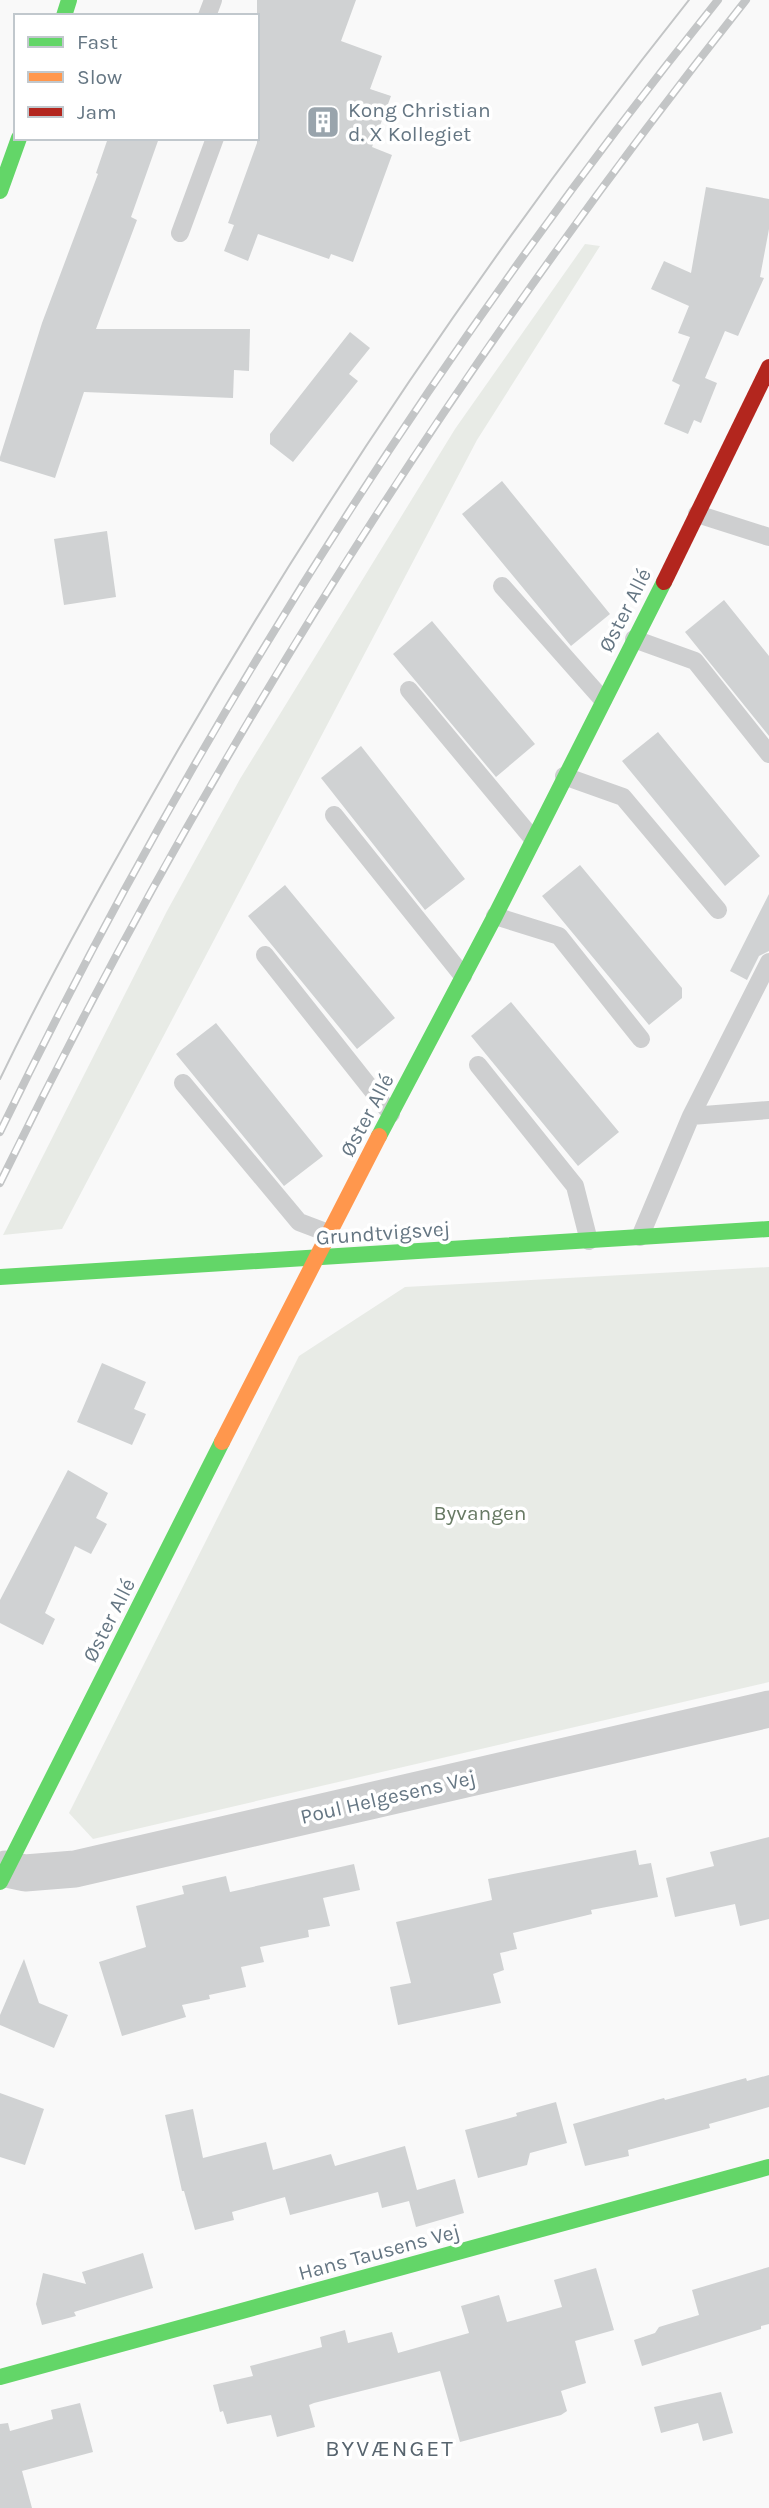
<svg xmlns="http://www.w3.org/2000/svg" width="769" height="2508" viewBox="0 0 769 2508" font-family="Karla,sans-serif">
	<style>
		.green { fill: #e8ebe6 }
		.building { fill: #d0d2d3 }
		.lines { fill: none; stroke-linecap: round; stroke-linejoin: round }
		.lane { stroke: #cecfd0; stroke-width: 18 }
		.street { stroke: #cecfd0; stroke-width: 37 }
		.fast { stroke: #63d668; stroke-width: 16 }
		.slow { stroke: #ff974d; stroke-width: 16 }
		.jam { stroke: #b3261e; stroke-width: 16 }
		.tram { stroke: #c3c5c6; stroke-width: 2 }
		.rail-casing { stroke: #c3c5c6; stroke-width: 8 }
		.rail { stroke: #fff; stroke-width: 5; stroke-dasharray: 16; stroke-linecap: butt }
		.labels { text-anchor: middle; stroke-width: 7; stroke-linejoin: round; paint-order: stroke }
		.poi-label { font-size: 21px; fill: #657683; stroke: #fff; text-anchor: start }
		.street-label { font-size: 21px; fill: #657683; stroke: #fff }
		.park-label { font-size: 21px; fill: #687a64; stroke: #fff }
		.neighbourhood-label { font-size: 23px; letter-spacing: 2px; fill: #57646e; stroke: #fff }
	</style>
	<rect width="100%" height="100%" fill="#f9f9f9"/>
	<path class="green" d="M585,244l15,2 -123,194 -415,789 -59,6 164,-324 73,-132 215,-350z
		M769,1267v415l-676,157 -24,-26 230,-457 106,-69z"/>
	<path class="building" d="M257,0h99l-15,41 41,15 -12,33 21,7 -19,51 20,8 -39,107 -22,-8 -2,5 -71,-25 -10,27 -24,-10 10,-26 -6,-2 29,-80z
		M108,138h51l-28,79 6,3 -41,109h154l-1,42 -15,-1 -1,28 -149,-6 -29,86 -55,-17v-4l42,-134 56,-149 -2,-1z
		M706,187l63,12v30l-9,48 4,1 -26,58 -13,-5 -20,47 12,5 -16,40 -7,-3 -6,14 -24,-10 16,-39 -8,-4 18,-44 -12,-4 11,-27 -38,-17 13,-28 27,12z
		M350,332l20,16 -21,26 9,7 -65,81 -23,-18v-10z
		M502,481l108,133 -39,32 -109,-132z
		M107,531l9,66 -52,8 -10,-66z
		M724,600l45,56v80l-84,-104z
		M432,621l103,123 -39,33 -103,-123z
		M658,732l102,124 -35,30 -103,-125z
		M361,746l104,133 -40,31 -104,-132z
		M580,865l102,123v10l-33,27 -107,-129z
		M285,885l110,133 -38,31 -109,-133z
		M769,894v57l-10,5 -12,24 -17,-9z
		M511,1002l108,130 -41,34 -107,-130z
		M216,1023l107,133 -39,30 -108,-132z
		M102,1363l44,19 -12,27 12,5 -14,31 -55,-23z
		M68,1470l40,23 -12,25 11,6 -16,30 -16,-8 -30,67 10,6 -12,26 -43,-22v-23z
		M769,1837v82l-29,7 -5,-22 -60,13 -9,-39 48,-12 -4,-14z
		M636,1850l3,15 12,-2 7,34 -67,13 1,4 -79,19 4,16 -17,4 4,17 -11,4 8,29 -103,22 -8,-38 21,-4 -15,-61 96,-22 -4,-21z
		M354,1864l6,26 -37,8 7,28 -22,4 1,7 -49,10 4,15 -23,5 5,20 -37,8 1,4 -28,6 4,12 -64,19 -23,-74 47,-15 -10,-41 48,-12 -2,-8 44,-10 4,16z
		M24,1959l15,44 29,12 -14,33 -54,-23v-10z
		M769,2075v32l-60,17 1,4 -82,22 1,6 -44,10 -12,-42 91,-26 1,2 81,-22 1,3z
		M0,2093l44,16 -19,56 -25,-8z
		M556,2102l11,41 -37,10 -3,12 -49,13 -13,-48 52,-14 -1,-3z
		M193,2109l10,49 63,-16 7,28 58,-16 4,12 70,-20 12,44 38,-11 9,34 -48,14 -7,-26 -27,7 -4,-16 -88,23 -5,-18 -53,15 2,8 -39,10 -11,-39h-2l-17,-76z
		M143,2253l10,35 -79,24 2,4 -34,9 -6,-21 7,-31 43,11 -4,-12z
		M769,2267v57l-8,2v3l-119,37 -8,-26 21,-7 4,-6 40,-12 -7,-25z
		M596,2268l18,62 -39,11 11,42 -25,8 6,20 -6,4 -101,27 -20,-71 -126,32 -5,2 6,22 -38,10 -6,-22 -44,9 -4,-13 -3,1 -7,-27 40,-9 -3,-10 72,-19 -2,-10 25,-7 3,13 44,-11 6,21 71,-20 -8,-27 38,-11 8,27 55,-15 -8,-27z
		M721,2392l12,41 -30,8 -5,-18 -37,10 -7,-26z
		M80,2403l13,49 -71,19 10,37h-32v-84l8,-1 2,8 43,-12 -2,-9z"/>
	<g class="lines">
		<path class="lane" d="M207,16l6,-16
			M180,233l35,-95
			M697,514l72,23
			M502,586l101,114
			M634,639l61,22 74,93
			M409,690l124,149
			M564,776l59,21 95,113
			M334,815l129,161
			M495,916l64,20 82,103
			M265,955l126,159
			M478,1065l97,121 14,55
			M183,1083l116,139 29,11
			M691,1116l78,-154
			M640,1237l51,-121 78,-6"/>
		<path class="street" d="M6,1869l19,4 50,-4 694,-160"/>
		<path class="fast" d="M64,16l5,-16
			M0,191l19,-53
			M379,1136l116,-220 169,-334
			M0,1277l769,-48
			M0,1882l222,-440
			M0,2377l769,-210"/>
		<path class="slow" d="M222,1442l157,-306"/>
		<path class="jam" d="M664,582l105,-215"/>
		<path class="tram" d="M0,1079c54,-112 116,-221 178,-329 152,-262 323,-513 511,-750"/>
		<defs>
			<path id="rail" d="M0,1132c195,-402 438,-783 718,-1132
				M0,1183c206,-424 453,-814 746,-1183"/>
		</defs>
		<use href="#rail" class="rail-casing"/>
		<use href="#rail" class="rail"/>
	</g>
	<defs>
		<symbol id="building-square" viewBox="-11 -11 22 22"><rect x="-9" y="-9" width="18" height="18" rx="4" fill="#99a4ac" stroke="#fff"/><path d="M-4-6H4V6H1V3H-1V6H-4ZM-2.5-4.3h1.7v1.8h-1.7ZM.8-4.3h1.7v1.8H.8ZM-2.5-1h1.7V.8h-1.7ZM.8-1h1.7V.8H.8Z" fill="#fff"/></symbol>
	</defs>
	<g fill-rule="evenodd">
		<use href="#building-square" x="304" y="103" width="38" height="38"/>
	</g>
	<g class="labels">
		<g class="poi-label">
			<text x="348" y="117">Kong Christian<tspan x="348" dy="24">d. X Kollegiet</tspan></text>
		</g>
		<g class="street-label">
			<text transform="translate(625 610) rotate(-63)" y="7">Øster Allé</text>
			<text transform="translate(367 1115) rotate(-62)" y="7">Øster Allé</text>
			<text transform="translate(383 1233) rotate(-4)" y="7">Grundtvigsvej</text>
			<text transform="translate(109 1620) rotate(-63)" y="7">Øster Allé</text>
			<text transform="translate(388 1797) rotate(-13)" y="7">Poul Helgesens Vej</text>
			<text transform="translate(379 2252) rotate(-15)" y="7">Hans Tausens Vej</text>
		</g>
		<g class="park-label">
			<text x="480" y="1520">Byvangen</text>
		</g>
		<g class="neighbourhood-label">
			<text x="390" y="2456">BYVÆNGET</text>
		</g>
	</g>
	<rect x="14" y="14" width="245" height="126" fill="#ffffff" stroke="#c1c8cd" stroke-width="2"/>
	<rect x="28" y="37" width="35" height="10" fill="#63d668" stroke="#c1c8cd" stroke-width="2"/>
	<text x="77" y="49" font-size="21" fill="#657683">Fast</text>
	<rect x="28" y="72" width="35" height="10" fill="#ff974d" stroke="#c1c8cd" stroke-width="2"/>
	<text x="77" y="84" font-size="21" fill="#657683">Slow</text>
	<rect x="28" y="107" width="35" height="10" fill="#b3261e" stroke="#c1c8cd" stroke-width="2"/>
	<text x="77" y="119" font-size="21" fill="#657683">Jam</text>
</svg>
